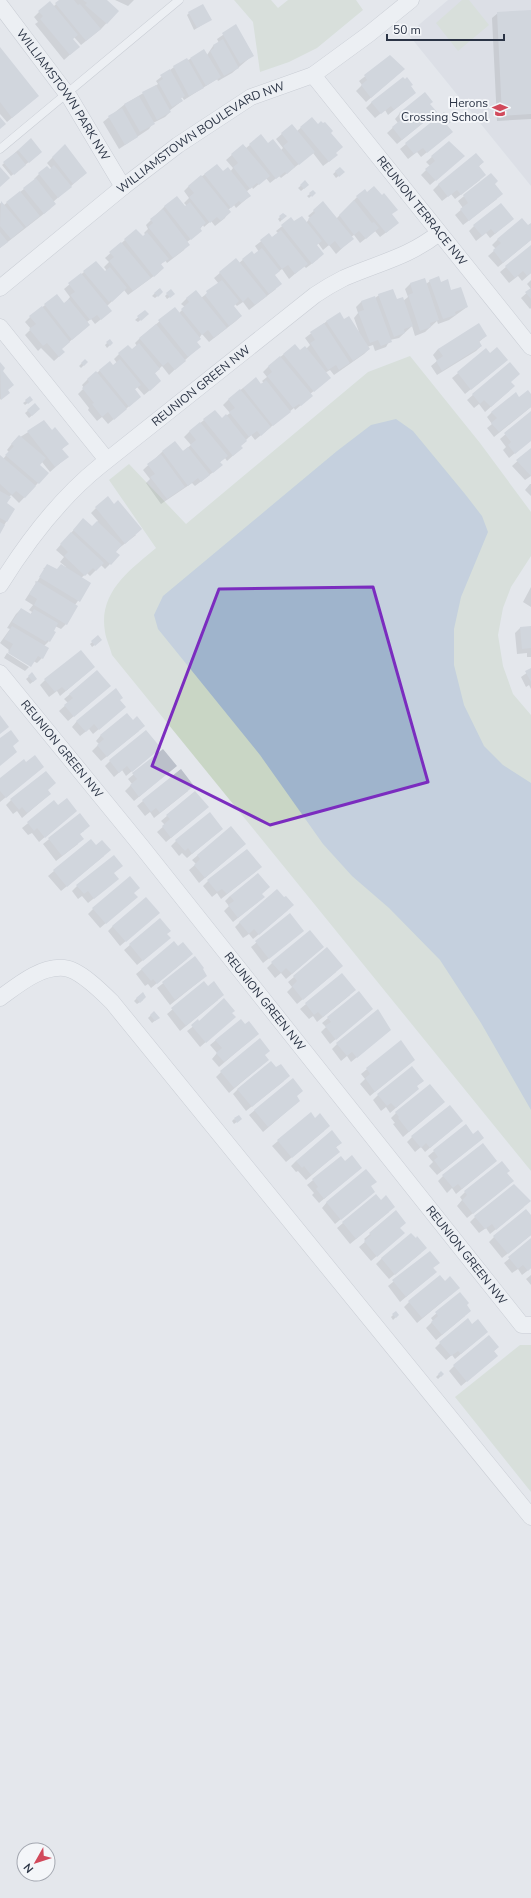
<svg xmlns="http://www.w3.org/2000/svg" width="531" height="1898" viewBox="0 0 531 1898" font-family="'Nunito Sans',sans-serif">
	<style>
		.built { fill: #d2d6de }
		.green { fill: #c9d6c5 }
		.water { fill: #9fb4cc }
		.shadow { fill: #0003 }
		.building { fill: #bbc0ca }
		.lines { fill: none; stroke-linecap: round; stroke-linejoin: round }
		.service-casing { stroke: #a9aeb7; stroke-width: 9 }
		.minor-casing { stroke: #a9aeb7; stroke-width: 17 }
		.service { stroke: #f7f8fa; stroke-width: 8 }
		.minor { stroke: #f7f8fa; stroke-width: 16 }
		.marked { fill: none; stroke: #7b2cbf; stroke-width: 3; stroke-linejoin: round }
		.labels { text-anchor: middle; stroke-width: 4; stroke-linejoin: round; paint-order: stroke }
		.street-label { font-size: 12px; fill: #2b3445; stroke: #f4f6f9 }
		.poi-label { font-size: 12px; fill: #2b3445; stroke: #f4f6f9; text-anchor: end }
	</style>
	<rect width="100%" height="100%" fill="#e4e7ec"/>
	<path class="built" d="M448,0h83v186l-123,-152z"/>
	<path class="green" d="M234,0h37l7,8 10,-8h68l7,10 -46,38 -28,14 -29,10 -7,-50z
		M462,0h7l20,25 -31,26 -22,-28z
		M410,356l70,87 51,69v44l-20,31 -8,21 -5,27 5,31 10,28 18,21v456l-419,-516c-2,-8 -6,-16 -7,-23 -7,-40 25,-62 51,-84l-47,-68 20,-16 57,60 182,-152z
		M520,1345h11v147l-76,-95z"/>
	<path class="water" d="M396,419l17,12 52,63 17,22 6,16 -27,65 -7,32v36l10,40 20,41 19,19 28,18v327l-50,-87 -41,-63 -51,-52 -37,-32 -29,-32 -63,-89 -102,-126 -4,-14 9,-19 174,-145 34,-26z"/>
	<path class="shadow" d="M60,0h45l13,11 -17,18 -20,16 -7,-8 -2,2 1,13 -9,8 -29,-36 3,-2 -4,-5 5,-5 14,-5z
		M115,0h19l-6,6z
		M531,11v108l-34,2 -5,-103 6,-5z
		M189,13l21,7 -16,10 -7,-15z
		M236,26l17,29 -21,18 -14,8 -1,-2 -33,21 -2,-3 -2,2 2,2 -13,10 1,1 -5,5 -12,6 -4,6 -30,20 -16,-27 22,-18 30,-18 3,-2 -2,-3 18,-14 16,-8 17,-4 6,-9 6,-3 -2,-4z
		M0,49l38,47 -31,26 -7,-8z
		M390,57l14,12 -38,33 -10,-11 6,-6 -3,-4z
		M410,87l-1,11 -21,17 -3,-5 -10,8 -9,-10 6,-6z
		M429,104l1,13 -33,27 -10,-11 11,-10 -3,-4 5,-6z
		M312,118l6,7 12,8 5,20 -4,7 -8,6 -10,-13 -32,25 -2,-2 -9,7 -4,-5 -13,11 -1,-2 -6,5 3,4 -5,5 -8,7 -2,-3 -6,5 -3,8 -10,8 -4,-5 -7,6 -1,-2 -8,11 -8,6 -3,8 -17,13 -2,-3 -5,5 -2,8 -30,22 -4,-5 -17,16 -2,10 -10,8 -4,-5 -4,3 2,3 -28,24 3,3 -10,9 -13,-13 -3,3 -13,-16 6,-6 -6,-7 5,-5 15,-12 19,-1 2,-2 4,-5 -6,-8 20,-17 21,1 2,-2 -3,-4 5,-5 -4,-4 31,-28 6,8 4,-3 -2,-2 4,-4 -2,-4 19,-19 20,2 2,-2 -3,-3 5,-5 -5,-7 5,-5 28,-21 6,8 7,-1 3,-4 -7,-8 17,-15 3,3 15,-12 7,8 12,7 3,-3 -7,-9 16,-14 5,6z
		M446,126l6,6 -31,25 -4,-5 -9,7 -8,-10 6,-5z
		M449,142l9,19 -28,24 -9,-10 9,-9 -4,-4z
		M64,146l22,27 -33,29 -3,7 -50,39v-45l4,2 31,-25 -1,-1 5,-5 13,-5 -5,-6z
		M18,150l21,4 -28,22 -9,-11z
		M483,162l-5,5 2,13 -25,19 -4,-5 -9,7 -9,-11 6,-6z
		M340,168l3,4 -7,6 -3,-4z
		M491,174l6,25 -34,26 -8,-10 8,-7 -5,-7z
		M305,182l3,3 -7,6 -3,-3z
		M310,194l2,1 -3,3 -2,-2z
		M357,197l34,18 1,13 -12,9 -5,-6 -15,12 -6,-8 -3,2 1,2 -16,15 -7,-9 -6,5 -5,-7 -2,2 2,14 -12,9 -2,-2 -15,13 -7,-10 -8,6 2,14 -27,21 -6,-8 -6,4 -2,-2 -2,2 8,10 -5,5 -27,21 -7,-8 -6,9 1,6 -28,26 -7,-9 -8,8 1,12 -11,9 -7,-8 -3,3 6,7 -32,27 -6,-7 -5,4 -9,-11 1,-2 -11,-14 6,-6 -2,-3 5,-5 23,-17 3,3 4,-3 -3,-4 5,-5 9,-8 4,4 5,-4 -2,-3 5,-5 35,-30 4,5 6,-6 -4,-3 6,-6h14l18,-14 -5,-6 22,-19 3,4 12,-10 3,3 5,-4 -4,-6 14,-11 2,3 7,-5 -2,-2 15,-12 3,4h12l4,-5 -2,-2 15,-13 13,16z
		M283,214l2,2 -5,6 -2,-3z
		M513,219l-23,19 -4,-5 -10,8 -7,-10 5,-5z
		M531,224v16l-33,27 -10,-11 8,-7 -4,-4 6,-6z
		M531,246v27l-9,8 -4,-5 -9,7 -9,-11z
		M531,280v28l-1,1 -9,-11 10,-9 -4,-5z
		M430,281l10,2 27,24 -18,13 -11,4 -1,-3 -12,11 -10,4 -3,-10 -13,12 -9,2 -4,7 -11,4 -2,-6 -6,2 2,2 -5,5 -30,21 -4,-5 -5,3 -1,10 -14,11 -4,7 -11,9 -1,-2 -39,32 -4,-5 -11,11 2,2 -6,5 -9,8 -2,-3 -6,5 -3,7 -21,16 -3,-3 -31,21 -15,-21 4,-4 -7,-9 19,-18 13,-9 7,9 9,-7 -7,-8 5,-5 15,-12 18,-1 8,-6 -7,-8 5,-5 15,-12 21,-5 -2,-2 5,-4 -4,-5 5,-5 16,-13 22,-5 4,-4 -5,-7 22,-17 17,-1 15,12 -5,-14 4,-5 -2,-6 5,-5 14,-4 4,-3 24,6 5,-4 -3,-8 5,-5h16z
		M159,289l3,3 -7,6 -3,-2z
		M167,294l4,2 -4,3 -2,-3z
		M145,311v5l-7,6 -3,-2z
		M486,336l-7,6 2,4 -5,5 -39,24 -6,-9 6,-5 -4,-6 5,-6z
		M110,340l2,3 -5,5 -2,-3z
		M486,350l15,15 -36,29 -13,-16z
		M0,363l4,5 -3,3 6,20 -7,9z
		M82,363l2,2 -3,3 -2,-2z
		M510,363l9,11 -9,8 -1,9 -24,21 -6,-8 -5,4 -7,-8z
		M531,396v11l-37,30 -7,-9 5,-4 -5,-7 5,-5 27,-14z
		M26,401l3,1 -4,3 -2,-2z
		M35,405l1,7 -7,6 -4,-5z
		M531,412v28l-22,18 -6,-8 3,-3 -6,-8z
		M44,422l8,9 15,13 -6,6 6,7 -17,15 -8,-10 -3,3 8,8 -9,10 -19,20 -8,-8 -2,2 -4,7 9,5 -14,23v-76l3,3 6,-7 -2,-2 7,-9z
		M531,449v27l-6,4 -13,-14z
		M530,484h1v12l-6,-6z
		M96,508l40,27 -22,17 -4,12 -5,5 -4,-4 -11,11 -3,-3 -6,5 9,6 -15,21 -9,19 -5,5 -6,-3 -6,15 -5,5 -2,12 -5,5 -4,-2 -3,4 -22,-14 1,-1 -9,-7 10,-14 -3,-1 9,-14 5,-5 9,6 2,-3 -3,-2 4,-5 -8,-5 11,-17 -1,-1 1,-1 1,1 8,-13h-2l5,-4 8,5 10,-3 -6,-5 4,-5 -8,-7 22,-25 14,2 6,-6 -7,-8z
		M531,587v20l-8,-5z
		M531,627v30h-4v-4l-10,1 -2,-21 5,-5z
		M98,637l3,3 -9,7 -2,-3z
		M7,653l22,14 -4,4 -21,-13z
		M94,667l-34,29 -3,-5 -8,6 -9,-12 5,-5z
		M531,670v19l-2,-4 -3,2 -5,-10z
		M32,674l2,7 -4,3 -4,-5z
		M104,691l-36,30 -9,-10 9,-8 -4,-4 6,-5z
		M119,700l6,7 -32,27 -4,-5 -9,7 -8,-9 5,-6z
		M139,731l-38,30 -9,-10 7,-7 -3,-3 5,-6z
		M163,750l13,16 -42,35 -9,-10 7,-7 -4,-5z
		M154,753l-28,23 -4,-6 -8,7 -9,-11 5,-5z
		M26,763l17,4 -43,35v-23z
		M180,770l8,21 -34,27 -4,-6 -5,4 -8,-10z
		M47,790l3,4 -28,24 -5,-7 -4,3 -7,-9 5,-5z
		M195,792l7,20 -36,30 -9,-10 8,-7 -4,-4z
		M54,802l4,5 18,4 -37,31 -7,-9 -4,2 -6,-7z
		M80,814l4,17 -5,3 -1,10 -22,17 -13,-17z
		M222,829l-35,29 -5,-5 -3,3 -8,-10 5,-5z
		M91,840l13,16 -43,35 -13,-15z
		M245,844l-46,39 -10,-13 7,-6 -4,-4 6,-5z
		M255,872l-34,27 -4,-6 -5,4 -9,-11 5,-5z
		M113,873l-1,11 -24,19 -6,-7 -4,3 -6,-8 5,-5z
		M133,893l-2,9 -31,26 -12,-14 5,-5z
		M230,896l28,6 -25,20 -9,-11 5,-5 -4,-5z
		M288,910l-35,29 -4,-5 -6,4 -8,-11 5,-5z
		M290,915l7,21 -34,27 -12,-16z
		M153,918l-33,28 -12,-15 5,-5z
		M160,919l6,15 -2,9 -27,22 -13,-15z
		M323,947l-37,32 -5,-6 -6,5 -8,-10 5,-5z
		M327,949l9,23 -39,32 -10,-12 5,-5 -4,-5z
		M195,958l11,18 -36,29 -13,-17z
		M187,959l-36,29 -3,-4 -3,2 -9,-12 6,-5z
		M342,974l8,21 -33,27 -4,-6 -4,3 -9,-10z
		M204,983l14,17 -38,31 -13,-17z
		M137,998l6,2 -6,4 -3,-3z
		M372,1009l-42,35 -9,-12 5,-5 -4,-4 6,-5z
		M231,1013l-2,9 -29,25 -13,-16 12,-9z
		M151,1015l5,5 -4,3 -4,-5z
		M390,1030l-39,32 -4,-6 -6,5 -9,-12 5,-5z
		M252,1039l-33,28 -7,-8 5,-6 -7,-8 6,-5z
		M401,1041l7,24 -38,31 -10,-12 5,-5 -4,-5z
		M264,1055l-2,10 -33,28 -13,-16 5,-5z
		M284,1081l-38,30 -13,-17 5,-5z
		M416,1087l2,2 -28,24 -4,-6 -5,4 -8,-11 5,-5z
		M296,1097l3,4 -36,31 -14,-17 6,-5z
		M444,1102l-41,35 -10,-13 2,-1 -4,-5 5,-5z
		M310,1114l14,17 -38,31 -14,-16z
		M234,1119l4,2 -4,3 -2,-3z
		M466,1125l7,10 10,3 -46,37 -8,-9 4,-4 -5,-6z
		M456,1126l-31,26 -4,-5 -6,5 -8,-10 5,-5z
		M341,1143l-6,5 -2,9 -27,23 -8,-9 -2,1 -5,-6 5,-5z
		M341,1157l4,5 16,6 -42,35 -7,-8 2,-2 -7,-8z
		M496,1161l-40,33 -4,-6 -5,5 -9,-12 5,-5z
		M506,1173l1,13 -40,32 -10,-12 5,-6 -2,-3 5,-5z
		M370,1187l-2,10 -33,27 -13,-16 5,-6z
		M376,1195l13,17 -39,32 -13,-16z
		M524,1207l-34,27 -4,-6 -7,5 -9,-11 5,-5z
		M396,1212l3,16 -1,10 -27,23 -12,-14 7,-6 -2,-2 6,-5z
		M531,1216v19l-29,23 -13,-16 5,-5z
		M531,1240v28l-9,7 -4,-6 -6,4 -8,-10z
		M430,1252l3,16 3,4 -36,30 -12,-16z
		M421,1253l-32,26 -13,-15 6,-6z
		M531,1275v10l-5,-6z
		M453,1293l-36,30 -13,-16 5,-5z
		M460,1293l6,13 -1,10 -29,24 -10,-12 7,-7 -2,-3z
		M396,1312l2,3 -5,5 -2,-3z
		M481,1337l-26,22 -3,-4 -6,5 -11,-12 5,-5z
		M498,1347l-5,5 -2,9 -30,25 -12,-15 5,-5z
		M441,1372l2,2 -5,5 -2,-2z"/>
	<path class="building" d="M59,0h15l4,5 2,-1 21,25 -15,12 -31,-38z
		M83,0h24l12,11 -12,13 -22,-19 2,-2z
		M50,1l28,34 -5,4 7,8 -10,8 -30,-36 3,-3 -5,-5z
		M203,4l9,16 -15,8 -9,-16z
		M531,10v104l-29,2 -5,-104z
		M236,24l18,32 -14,8 -18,-31z
		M223,39l16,29 -15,8 -14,-25 4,-3 -1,-3z
		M0,47l39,49 -27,22 -12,-16z
		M204,49l17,28 -15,9 -16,-28z
		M390,55l15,14 -34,29 -10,-13 6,-5 -3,-5z
		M187,58l17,30 -15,8 -16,-30z
		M170,69l15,27 -4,2 2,3 -11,6 -14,-25 5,-3 -3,-4z
		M403,77l2,2 2,-2 6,8 -2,1 5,7 -22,17 -3,-4 -10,8 -10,-12z
		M156,85l15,27 -14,8 -15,-28z
		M425,92l8,10 -3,2 7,8 -35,28 -10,-13 11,-9 -4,-5z
		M139,96l16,28 -15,8 -16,-28z
		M122,108l16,29 -13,8 -17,-29z
		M444,112l7,10 -4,3 6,7 -26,21 -4,-5 -9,6 -9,-11z
		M0,117l6,7 -6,5z
		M312,117l6,7 3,-3 2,2 2,-1 8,9 -2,2 12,14 -7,6 2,2 -9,7 -29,-35z
		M292,124l23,28 -16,13 -16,-19 5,-4 -7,-9z
		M261,134l7,9 5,-4 22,28 -8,7 -2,-2 -9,7 -27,-35z
		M31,138l11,14 -13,11 -11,-13z
		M449,141l16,15 -29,25 -11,-12 10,-8 -4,-5z
		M65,144l22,29 -14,11 -21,-27z
		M243,144l27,32 -11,9 -2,-2 -7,6 -17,-22 5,-4 -7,-9z
		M16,152l10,13 -12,10 -11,-13z
		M476,153l8,9 -5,4 7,9 -25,20 -4,-5 -9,7 -10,-13z
		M217,164l6,7 5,-4 23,29 -10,7 -2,-2 -8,7 -27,-34z
		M54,165l18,22 -14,11 -20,-25 9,-7 3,3z
		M0,167l10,11 -10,9z
		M340,167l5,5 -6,5 -4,-6z
		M491,173l7,8 -3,3 8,10 -34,27 -9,-12 8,-6 -5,-8z
		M201,175l30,37 -10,9 -4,-4 -7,6 -21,-26 5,-4 -6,-7z
		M36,178l20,26 -12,10 -21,-26z
		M305,180l4,5 -5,4 -4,-4z
		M374,186l8,9 2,-2 14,17 -6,4 7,9 -13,10 -30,-37 9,-7 2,3z
		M313,190l3,3 -4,4 -3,-4z
		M20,191l20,25 -14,11 -20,-25z
		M177,196l8,10 5,-4 16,21 -6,5 2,3 -11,9 -27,-34z
		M354,200l18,23 2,-1 5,6 -13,11 -7,-8 -5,4 -15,-20z
		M1,201l23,27 -13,11 -11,-13z
		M323,201l31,38 -13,10 -6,-8 -6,5 -21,-27 7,-6 -2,-3z
		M501,203l13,16 -19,15 -4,-5 -9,7 -9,-11z
		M163,209l27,36 -17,13 -25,-31 5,-4 -3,-4z
		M283,213l4,3 -5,4 -3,-4z
		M302,216l20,25 -5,4 7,9 -12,10 -31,-39 10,-8 3,4z
		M522,218l6,7 3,-2v17l-28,23 -10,-13 8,-7 -4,-4z
		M136,229l7,7 4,-4 22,27 -8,5 3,4 -10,9 -30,-38z
		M281,230l27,34 -13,10 -7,-9 -6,4 -22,-29 9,-7 3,4z
		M0,232l8,10 -8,6z
		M121,242l30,36 -18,13 -24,-30 5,-4 -5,-5z
		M531,245v28l-4,3 -4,-5 -8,7 -10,-12z
		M262,248l18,23 -5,4 7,9 -13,10 -27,-35 10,-8 2,3z
		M236,258l31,38 -12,9 -7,-8 -5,5 -24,-30z
		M96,261l9,10 5,-4 17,21 -15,14 -1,-2 -2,2 -26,-31z
		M81,273l31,38 -11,9 -4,-5 -7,5 -20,-25 5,-3 -7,-9z
		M439,276l2,6 7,-3 3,11 10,-3 7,20 -13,5 1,3 -13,4 -14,-39z
		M425,278l14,42 -9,3 1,4 -11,4 -12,-36 5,-2 -3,-10z
		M222,280l17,21 -5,5 8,10 -13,10 -24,-31 2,-2 -1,-2z
		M160,288l3,4 -5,5 -4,-4z
		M531,288v11l-6,-7z
		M171,289l4,5 -5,4 -4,-5z
		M393,289l4,10 6,-2 10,29 -9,3 1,4 -11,4 -16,-43z
		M196,290l31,38 -13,10 -6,-8 -6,5 -21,-26 8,-7 -3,-4z
		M57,294l7,9 5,-4 21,26 -18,15 -28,-36z
		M375,296l17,46 -11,4 -3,-6 -8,3 -12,-31 6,-2 -3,-9z
		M42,306l28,36 -8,7 3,3 -6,5 -12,-14 -4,3 -14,-17 7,-5 -7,-8z
		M175,307l26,32 -4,3 4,5 -13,10 -30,-37z
		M145,310l4,4 -8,7 -4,-5z
		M340,312l4,7 5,-3 21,33 -17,12 -27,-40z
		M324,323l26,40 -11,7 -3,-5 -8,5 -18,-27 5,-3 -5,-8z
		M479,323l8,13 -8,5 3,5 -40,25 -6,-10 7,-5 -5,-7z
		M156,324l30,37 -11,9 -7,-8 -5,4 -24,-28z
		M110,339l3,4 -3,3 -4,-4z
		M139,343l21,26 -5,4 6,8 -11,10 -32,-38 10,-8 4,4z
		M295,344l5,6 5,-4 26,32 -17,14 -31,-38z
		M497,347l11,13 -37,30 -14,-18 29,-24 4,5z
		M280,356l33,40 -12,10 -2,-2 -6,4 -26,-32 5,-4 -4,-6z
		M85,359l3,3 -4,4 -3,-3z
		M120,359l21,26 -6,4 6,8 -12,10 -30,-37 11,-9 3,4z
		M0,362l5,6 -2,3 11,14 -6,5 2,3 -9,7z
		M510,362l10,12 -9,8 4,4 -24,21 -7,-7 -4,4 -8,-10z
		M96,371l31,38 -13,11 -6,-8 -6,5 -10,-13 2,-1 -12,-15 7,-6 -2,-3z
		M256,377l5,7 5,-4 25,32 -18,14 -30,-38z
		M240,389l31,38 -10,9 -4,-5 -8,6 -20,-25 6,-4 -7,-9z
		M528,390l3,4v13l-32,25 -8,-9 6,-5 -6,-6 25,-20 3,5z
		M30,396l3,4 -5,4 -3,-4z
		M35,403l5,6 -8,7 -5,-6z
		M215,410l7,8 4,-4 21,27 -6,5 2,2 -10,8 -30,-37z
		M531,411v30l-16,13 -7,-9 3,-3 -7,-9z
		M44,420l8,10 3,-3 14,17 -7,5 7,8 -14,10 -28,-36z
		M200,422l28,34 -8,6 3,3 -10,8 -23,-28 6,-5 -7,-9z
		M19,435l27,23 -6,7 9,8 -10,11 -34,-29 9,-9 -3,-2z
		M175,441l8,10 5,-4 22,28 -9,7 -3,-4 -10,8 -26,-35z
		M531,448v28l-15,-16z
		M161,454l24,33 -18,12 -17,-22 5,-3 -8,-10z
		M0,455l36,31 -11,12 -9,-7 -4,4 -12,-11z
		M0,491l11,6 -4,6 8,6 -8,13 -7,-4z
		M108,496l6,8 4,-4 24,29 -17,15 -30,-37z
		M83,518l9,8 5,-5 25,24 -6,7 4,3 -9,10 -38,-35z
		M0,522l5,3 -5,9z
		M71,532l33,31 -8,8 -3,-3 -8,8 -21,-20 4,-4 -8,-8z
		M47,564l10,5 4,-5 30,19 -11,19 -41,-25z
		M37,581l41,25 -11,19 -33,-20 3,-6 -8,-5z
		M21,608l10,6 3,-5 24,14 -4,8 2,1 -6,10 -3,-2 -1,2 -34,-20z
		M12,626l37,22 -6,11 -5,-3 -7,11 -23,-14 5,-9 -9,-5z
		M531,626v22l-9,1 -2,-22z
		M98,635l4,5 -7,6 -4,-5z
		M81,650l14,17 -29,24 -4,-4 -7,5 -11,-13z
		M531,668v14l-6,-11z
		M97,670l14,16 -37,31 -10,-12 9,-7 -4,-4z
		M32,672l5,7 -4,3 -5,-6z
		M116,688l7,10 -3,2 6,7 -27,23 -5,-6 -8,8 -10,-11z
		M127,713l6,7 4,-4 8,10 -38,31 -10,-12 7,-6 -4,-4z
		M0,715l9,12 -9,7z
		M11,730l8,11 -6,5 4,6 -17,14v-28z
		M146,730l15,18 -29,24 -5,-6 -8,7 -10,-13z
		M163,749l14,17 -38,31 -9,-12 7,-6 -5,-6z
		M35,755l9,12 -38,31 -6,-7v-13l24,-19 2,3z
		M181,769l13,17 -34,27 -4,-5 -5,4 -9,-12z
		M46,771l10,12 -8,7 3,4 -24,19 -5,-6 -3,3 -9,-11z
		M195,791l14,16 -38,31 -9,-12 8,-7 -4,-4z
		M67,798l10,13 -32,27 -8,-10 -3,3 -7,-9 27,-22 4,5z
		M210,812l13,17 -31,25 -4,-6 -3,3 -10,-11z
		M80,813l10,13 -10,8 4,5 -22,17 -14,-18z
		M231,826l15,18 -41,34 -11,-13 6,-6 -3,-4z
		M91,839l5,6 6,-5 9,10 -44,37 -14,-17z
		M247,849l15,18 -35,27 -5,-5 -5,3 -10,-12z
		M114,855l9,11 -9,7 5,6 -25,20 -6,-8 -4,3 -8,-9z
		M258,873l12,14 -8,7 3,3 -27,21 -10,-13 6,-4 -4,-5z
		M130,876l10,12 -6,5 4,4 -32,27 -14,-16z
		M277,889l7,8 2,-1 8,9 -35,30 -5,-6 -5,5 -10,-12z
		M146,897l14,16 -34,29 -14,-16z
		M290,913l14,18 -35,28 -14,-18z
		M160,918l11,13 -4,3 4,4 -28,23 -14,-17z
		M310,930l14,17 -32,27 -6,-6 -5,5 -10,-11z
		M174,941l4,5 5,-4 10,12 -36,30 -4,-5 -2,2 -10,-12z
		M327,947l16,19 -40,34 -11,-14 5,-5 -4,-5z
		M195,956l9,12 -1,1 4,7 -32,24 -13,-18z
		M342,973l14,17 -33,27 -5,-5 -4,3 -9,-12z
		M204,981l4,5 6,-5 10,14 -38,31 -15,-18z
		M359,991l14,18 -37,31 -11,-14 6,-4 -4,-5z
		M143,992l3,5 -6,6 -4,-5z
		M224,998l11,13 -3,2 4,4 -30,26 -15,-18 7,-6 1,2z
		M378,1009l13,21 -34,28 -5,-6 -5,4 -11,-13z
		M154,1011l6,7 -5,3 -5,-6z
		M241,1019l4,5 4,-3 10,13 -35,28 -8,-9 6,-5 -7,-8z
		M260,1038l10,13 -5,4 4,5 -35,28 -14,-17z
		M401,1040l14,20 -40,32 -10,-14 5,-4 -4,-6z
		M271,1061l5,6 5,-3 9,12 -38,31 -15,-18z
		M412,1066l12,15 -7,5 2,3 -23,19 -5,-5 -4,3 -10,-12z
		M293,1078l10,13 -6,5 3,5 -32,26 -14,-17z
		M430,1084l15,18 -36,30 -11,-14 1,-1 -4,-5z
		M450,1105l13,16 -33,27 -4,-5 -5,5 -10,-12z
		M311,1112l4,6 5,-5 10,13 -38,32 -15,-18z
		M239,1115l3,4 -5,4 -3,-5z
		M466,1124l7,10 5,-4 6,8 -42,33 -8,-11 4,-3 -5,-7z
		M332,1130l10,13 -6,4 4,5 -29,23 -7,-9 -2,2 -6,-7z
		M483,1143l14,18 -35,28 -4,-5 -5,4 -11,-13z
		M352,1155l10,13 -38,31 -8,-10 2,-2 -6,-8 29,-23 4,5z
		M502,1161l8,10 -3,2 7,8 -41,33 -11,-14 5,-5 -3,-4z
		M366,1169l11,13 -6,4 4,6 -34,28 -15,-18z
		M514,1184l17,17 -35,29 -4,-6 -7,5 -11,-13z
		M376,1194l5,6 5,-5 9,12 -39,32 -14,-17z
		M526,1209l5,6v20l-23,19 -15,-18z
		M396,1210l10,13 -6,5 5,5 -28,24 -13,-16 7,-6 -2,-2z
		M411,1233l5,5 1,-2 10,12 -32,27 -14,-17z
		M531,1238v30l-3,3 -5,-6 -5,4 -10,-12z
		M430,1251l10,12 -7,5 4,4 -31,25 -14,-17z
		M440,1275l5,6 5,-5 10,12 -38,30 -14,-17z
		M460,1292l9,11 -2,2 4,6 -29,24 -11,-13 7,-6 -3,-4z
		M396,1311l3,4 -3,3 -4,-4z
		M468,1318l4,6 6,-5 10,13 -27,22 -3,-3 -7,5 -12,-14z
		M489,1335l10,12 -5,4 4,5 -31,26 -14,-17z
		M441,1371l3,3 -3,3 -3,-3z"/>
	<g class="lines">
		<defs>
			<path id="service" d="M0,149l179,-149"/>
			<g id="minor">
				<path id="s1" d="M0,5l70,93 53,89"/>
				<path id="s2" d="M313,75l218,272"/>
				<path id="s3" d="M0,288l123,-101 55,-42 73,-48 62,-22 56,-41 42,-34"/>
				<path d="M0,327l107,133"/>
				<path id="s4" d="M0,585c28,-45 59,-86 100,-119l215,-171c9,-6 19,-12 29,-17 34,-15 65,-21 95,-45"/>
				<path id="s5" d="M0,673l142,174 380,478h9"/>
				<path d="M0,998c18,-13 40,-32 64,-30 15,1 38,24 48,34l419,515"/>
			</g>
		</defs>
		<use href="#service" class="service-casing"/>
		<use href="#minor" class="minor-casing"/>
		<use href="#service" class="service"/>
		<use href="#minor" class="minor"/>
	</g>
	<path d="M0 0H531V1898H0ZM373,587l55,195 -158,43 -118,-59 67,-177z" fill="#e4e7ec" fill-opacity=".55" fill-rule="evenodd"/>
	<path class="marked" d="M373,587l55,195 -158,43 -118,-59 67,-177z"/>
	<defs>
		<symbol id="school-bare" viewBox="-9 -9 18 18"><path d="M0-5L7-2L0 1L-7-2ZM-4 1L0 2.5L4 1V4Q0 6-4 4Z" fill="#d1495b" stroke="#f4f6f9" stroke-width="2.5" paint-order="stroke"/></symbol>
	</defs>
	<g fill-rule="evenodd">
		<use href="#school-bare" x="489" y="99" width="22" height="22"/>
	</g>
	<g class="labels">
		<g class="street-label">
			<text dy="4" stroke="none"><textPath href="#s1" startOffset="110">WILLIAMSTOWN PARK NW</textPath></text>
			<text dy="4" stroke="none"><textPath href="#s3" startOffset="252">WILLIAMSTOWN BOULEVARD NW</textPath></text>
			<text dy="4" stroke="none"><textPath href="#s2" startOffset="174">REUNION TERRACE NW</textPath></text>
			<text dy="4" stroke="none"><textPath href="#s4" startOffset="285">REUNION GREEN NW</textPath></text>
			<text dy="4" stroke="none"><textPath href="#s5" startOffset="98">REUNION GREEN NW</textPath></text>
			<text dy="4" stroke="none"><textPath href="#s5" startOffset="422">REUNION GREEN NW</textPath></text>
			<text dy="4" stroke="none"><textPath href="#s5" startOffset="746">REUNION GREEN NW</textPath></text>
		</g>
		<g class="poi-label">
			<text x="488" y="107">Herons<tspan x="488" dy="14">Crossing School</tspan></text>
		</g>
	</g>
	<g transform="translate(36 1862) rotate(231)"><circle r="19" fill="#f4f6f9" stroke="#a4a8b1"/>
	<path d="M0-3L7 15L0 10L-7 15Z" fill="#d1495b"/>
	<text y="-6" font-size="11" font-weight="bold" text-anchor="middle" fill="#2b3445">N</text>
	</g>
	<path d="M387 34v6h117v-6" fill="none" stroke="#2b3445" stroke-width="2"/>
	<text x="393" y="34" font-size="12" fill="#2b3445" stroke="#f4f6f9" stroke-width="3" paint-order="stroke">50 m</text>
</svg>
